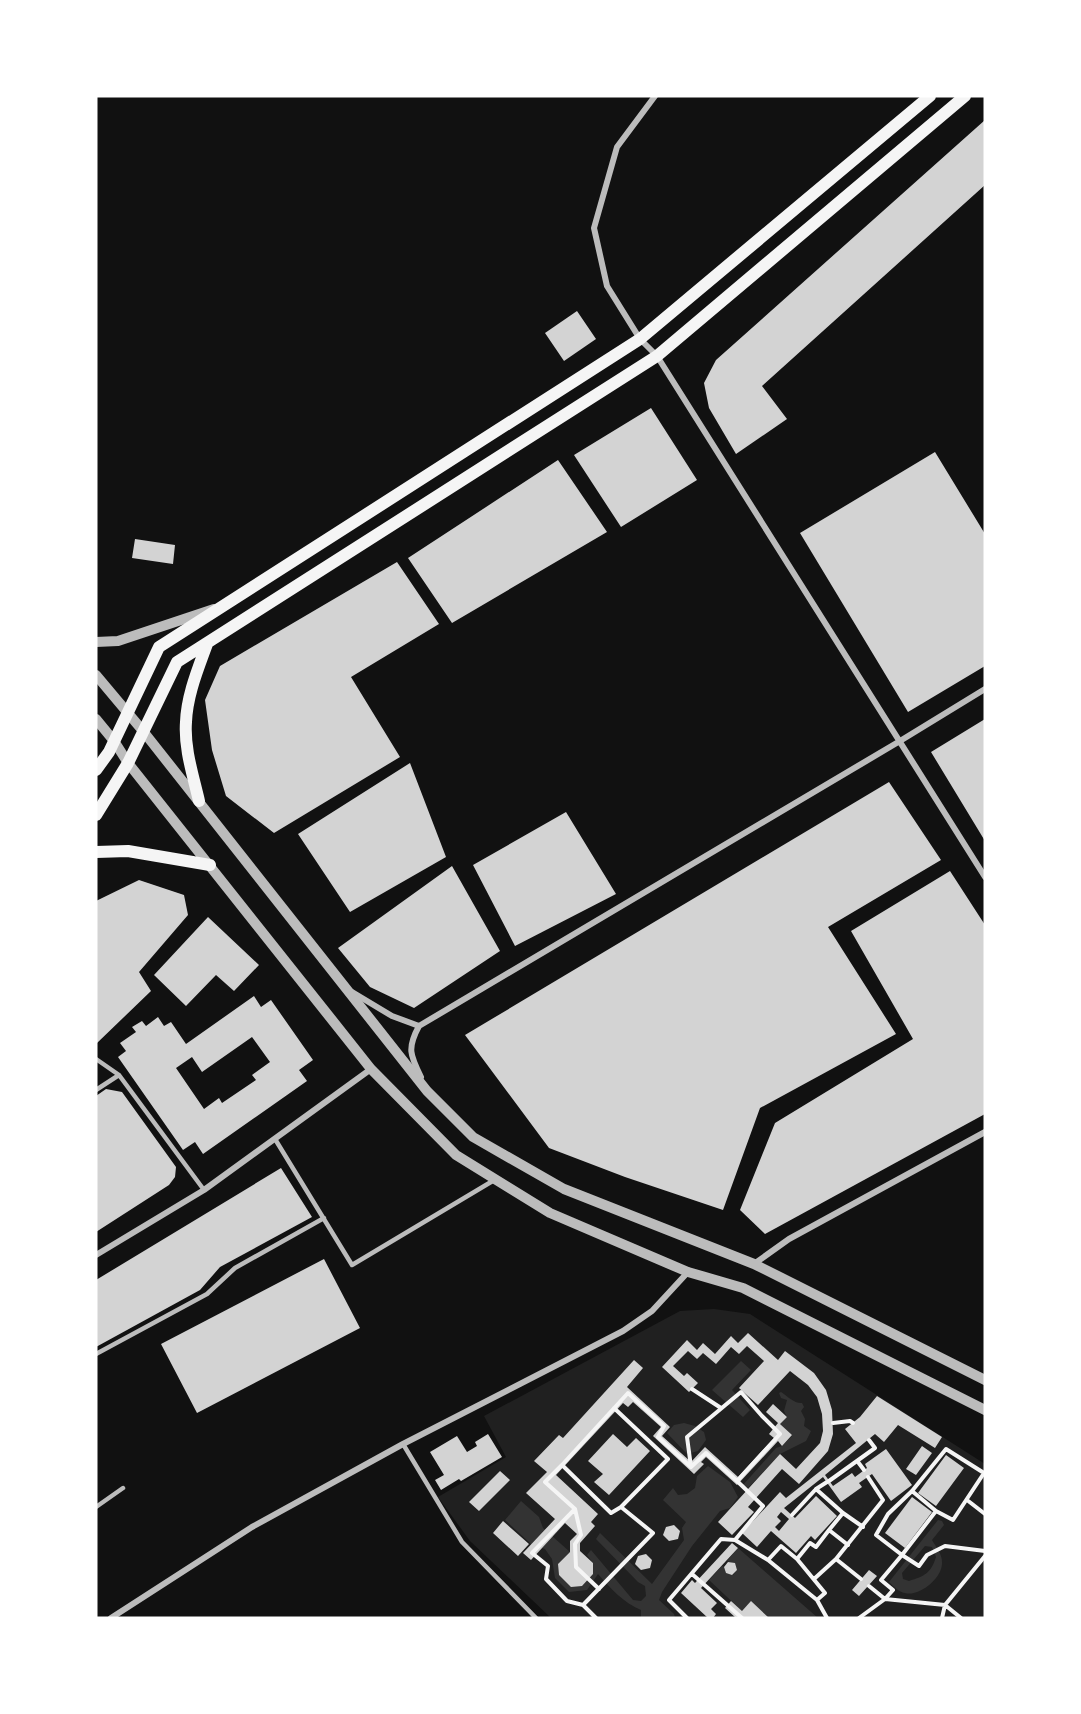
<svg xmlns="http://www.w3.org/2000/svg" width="1081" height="1714" viewBox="0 0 1081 1714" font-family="'Sofia Sans Condensed',sans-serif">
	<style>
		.green { fill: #202020 }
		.water { fill: #333; fill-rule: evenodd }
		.building { fill: #d3d3d3; fill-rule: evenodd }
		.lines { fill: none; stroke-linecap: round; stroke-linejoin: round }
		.path { stroke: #f5f5f5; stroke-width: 4 }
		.service { stroke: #bcbcbc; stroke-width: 4.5 }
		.minor { stroke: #bcbcbc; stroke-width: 6 }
		.tertiary { stroke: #bcbcbc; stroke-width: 10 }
		.secondary { stroke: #f5f5f5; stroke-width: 12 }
	</style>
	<rect width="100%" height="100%" fill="#111"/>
	<path class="green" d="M714,1309l36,5 235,150v154h-434l-81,-77 -32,-44 68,-40 -22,-41 196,-105z"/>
	<path class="water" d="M741,1361l10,9 -19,20 18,20 -7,7 -31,-27z
		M781,1392c6,4 14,12 21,11l2,4 -3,4 4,8 -1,7 7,5 -5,10 -26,13 -32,34 -5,-3 33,-37 6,-2 10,-10 -12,-12 7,-7 -3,-6 3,-11 -6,-2 -2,-5z
		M684,1423l11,3 9,6 2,8 -8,11 -11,3 -20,-21 7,-8z
		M708,1466l22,16 8,15 -8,11 -10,3 -28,35 -30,46 -3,8 15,14 1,4h-34v-8c-17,-7 -31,-22 -43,-36l-11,16 -18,2 -14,-14 -3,-19 -7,-10 -14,-5 -26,-24 16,-19 18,16 4,11 27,24 -12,12 1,11 11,11h12l11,-12v-11l-6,-8 4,-5 42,50 8,1 5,-5 -1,-10 -7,-4 -42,-43 4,-6 52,51 32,-44 -2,-12 4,-6 -23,-22 10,-12 5,7 9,-1 8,-6 2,-12z
		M938,1520l4,1 2,4 -12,15c4,7 10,14 10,22 1,16 -23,35 -37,31 -6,-1 -12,-7 -16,-11zM925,1546l7,1 4,10c-5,16 -11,19 -27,24l-6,-2 -1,-6z
		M738,1548l80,70h-49l-18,-16 -9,9 -33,-31 13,-14 2,1 2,6 7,2 4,-5 -2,-6 -8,-3z"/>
	<path class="building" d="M985,120v65l-223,201 25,33 -51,35 -27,-46 -5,-25 12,-23z
		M577,311l19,28 -32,22 -19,-28z
		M651,408l46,72 -76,47 -47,-72z
		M935,452l50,82v132l-77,46 -108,-179z
		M558,460l49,72 -155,91 -44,-65z
		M135,539l40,6 -2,19 -41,-6z
		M397,562l42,62 -88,53 49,80 -126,76 -48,-37 -14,-46 -7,-50 15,-34z
		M985,719v122l-54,-89z
		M410,763l36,94 -96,55 -52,-78z
		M889,782l52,78 -113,67 68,107 -136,74 -37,102 -98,-33 -76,-29 -84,-113z
		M566,812l50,82 -101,52 -42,-81z
		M452,866l48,85 -86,57 -44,-21 -32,-39z
		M950,871l35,54v189l-220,120 -25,-24 35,-87 138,-84 -62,-108z
		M139,880l45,15 4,20 -49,57 12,19 -55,53v-143z
		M208,917l51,48 -25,26 -18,-16 -30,31 -32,-31z
		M254,996l7,11 10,-7 42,60 -14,10 8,11 -104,73 -8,-12 -12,8 -65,-93 8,-6 -6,-8 16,-11 -4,-5 10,-6 4,5 12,-9 6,9 7,-4 15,22zM252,1037l18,25 -18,13 4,5 -34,23 -3,-5 -15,11 -28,-41 16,-11 10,15z
		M106,1089l16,3 54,75 -1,10 -6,8 -73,47v-136z
		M281,1168l31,49 -92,50 -20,23 -104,57v-67z
		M324,1259l36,69 -163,85 -36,-69z
		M748,1333l30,27 7,-9 29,22 12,17 6,20 1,24 -5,17 -29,33 -17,-15 -34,38 6,5 -22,23 -14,-13 62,-68 16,15 24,-26 3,-12 -1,-17 -5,-17 -9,-12 -18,-14 -32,34 -19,-17 25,-27 -17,-15 -8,8 -8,-7 -15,17 -13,-11 -6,6 -9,-8 -15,15 11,10 3,-3 11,10 -9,9 -27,-25 25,-27 10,10 6,-7 12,11 16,-18 7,7z
		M634,1360l9,8 -16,19 43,40 -8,9 29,26 14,-15 33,30 36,-39 -5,-4 9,-11 -12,-11 7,-8 14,13 -7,7 12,11 -10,11 -4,-5 -41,44 -31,-28 -5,5 3,2 -10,10 -41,-38 8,-9 -28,-25 -5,5 -5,-4 -67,72 42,39 -7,8 4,4 -15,17v8l13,12v11l-11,12 -11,1 -12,-12 -1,-11 12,-12v-11l7,-7 -12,-11 -34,37 -8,-7 32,-34 -29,-26 21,-21 -13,-11 25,-26 4,3z
		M877,1396l65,41 -7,11 -37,-23 -14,17 -9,-8 -50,41 8,11 19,-13 3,4 12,-9 -2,-4 21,-15 26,36 -21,16 -19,-27 -13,9 3,4 -21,15 -18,-25 -39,31 11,10 21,-22 21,20 -22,24 -4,-4 -15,17 -25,-22 -14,16 -15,-14 38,-41 6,6 70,-55 -11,-14 15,-12zM781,1512l8,7 -10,12 -4,-4 6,-6 -4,-4z
		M488,1434l14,23 -41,24 -2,-2 -18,11 -6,-10 9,-5 -14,-23 27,-16 10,16 10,-6 -2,-4z
		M613,1434l14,13 9,-9 14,13 -41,44 -15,-13 9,-8 -15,-13z
		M922,1446l10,7 -16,22 -10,-6z
		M946,1455l18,13 -28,38 -18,-13z
		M500,1471l10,9 -31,31 -10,-9z
		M912,1497l20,15 -27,36 -20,-15z
		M503,1521l26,23 -11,12 -25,-23z
		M674,1525l6,6 -2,8 -9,2 -6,-6 3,-8z
		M732,1543l6,5 -37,40 16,15 -6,6 5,5 -3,4h-5l-27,-25 11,-13 3,3z
		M646,1554l6,6 -2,8 -9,2 -6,-6 3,-8z
		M728,1562l7,1 2,7 -5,5 -6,-2 -2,-6z
		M869,1570l8,6 -18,20 -7,-6z
		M731,1601l11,10 9,-10 18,17h-33l-11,-10z"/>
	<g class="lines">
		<path class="path" d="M692,1389l29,19
			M833,1423l17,-2 3,2
			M946,1449l38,24 -31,47 -17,-9 -34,44 -26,-20 12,-21 24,-23z
			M858,1462l6,8
			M562,1465l66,-72 36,33 -6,11 33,30 15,-14 31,28 43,-47 -18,-18 -21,-24 -54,45 4,30
			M829,1481l46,-33 -6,-8
			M816,1489l11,-7
			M912,1491l24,20
			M967,1500l18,14
			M575,1509l6,26 -6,9 1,23 23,22
			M843,1513l20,14
			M792,1515l24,-26 27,24 -14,17 19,15
			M735,1540l28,-34 -26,-25
			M797,1559l28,34 -8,7 10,18
			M692,1574l50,44
			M814,1579l22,-20
			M861,1579l-25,-20 47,-59 -15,-23
			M869,1586l16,13 60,6 16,13
			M817,1600l-49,-40 13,-14 16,13 13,-16 6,4 13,-17
			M583,1605l-16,-4 -21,-22 2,-13 -16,-13 43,-44 -30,-27 17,-17 49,48 10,-6
			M596,1618l-13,-13 70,-72 -32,-26 47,-48 -54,-51
			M687,1618l-18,-18 52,-61 14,1 33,20
			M859,1618l26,-19 8,-9 -12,-10 21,-25 17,11 8,-11 18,-9 40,5
			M942,1618l3,-13 40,-49"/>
		<path class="service" d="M96,1059l23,16 85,115
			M96,1090l23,-15
			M275,1139l77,126 144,-86
			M96,1354l111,-60 28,-26 89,-50
			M403,1444l59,98 74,76
			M96,1507l27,-19"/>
		<path class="minor" d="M655,96l-38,51 -23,81 13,58 33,53 17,17 328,521
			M352,992l40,24 27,10 481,-285 85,-52
			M419,1026c-12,22 -9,29 2,51
			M96,1255l108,-65 167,-121
			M754,1264l35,-25 196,-107
			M111,1618l141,-91 151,-83 220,-113 29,-20 36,-39"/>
		<path class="tertiary" d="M96,642l22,-1 96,-32
			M96,675l47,56 284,360 46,46 91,52 190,75 231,116
			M96,719l18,22 14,22 243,306 85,86 94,58 138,59 55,16 242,122"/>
		<path class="secondary" d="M96,770l13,-18 50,-105 481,-308 290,-243
			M199,801c-6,-26 -15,-53 -13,-79 1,-27 12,-53 21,-78
			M96,815l32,-52 49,-101 480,-306 308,-260
			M96,852l32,-1 82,14"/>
	</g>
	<rect width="1081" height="1714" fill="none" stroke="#ffffff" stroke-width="195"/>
</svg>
